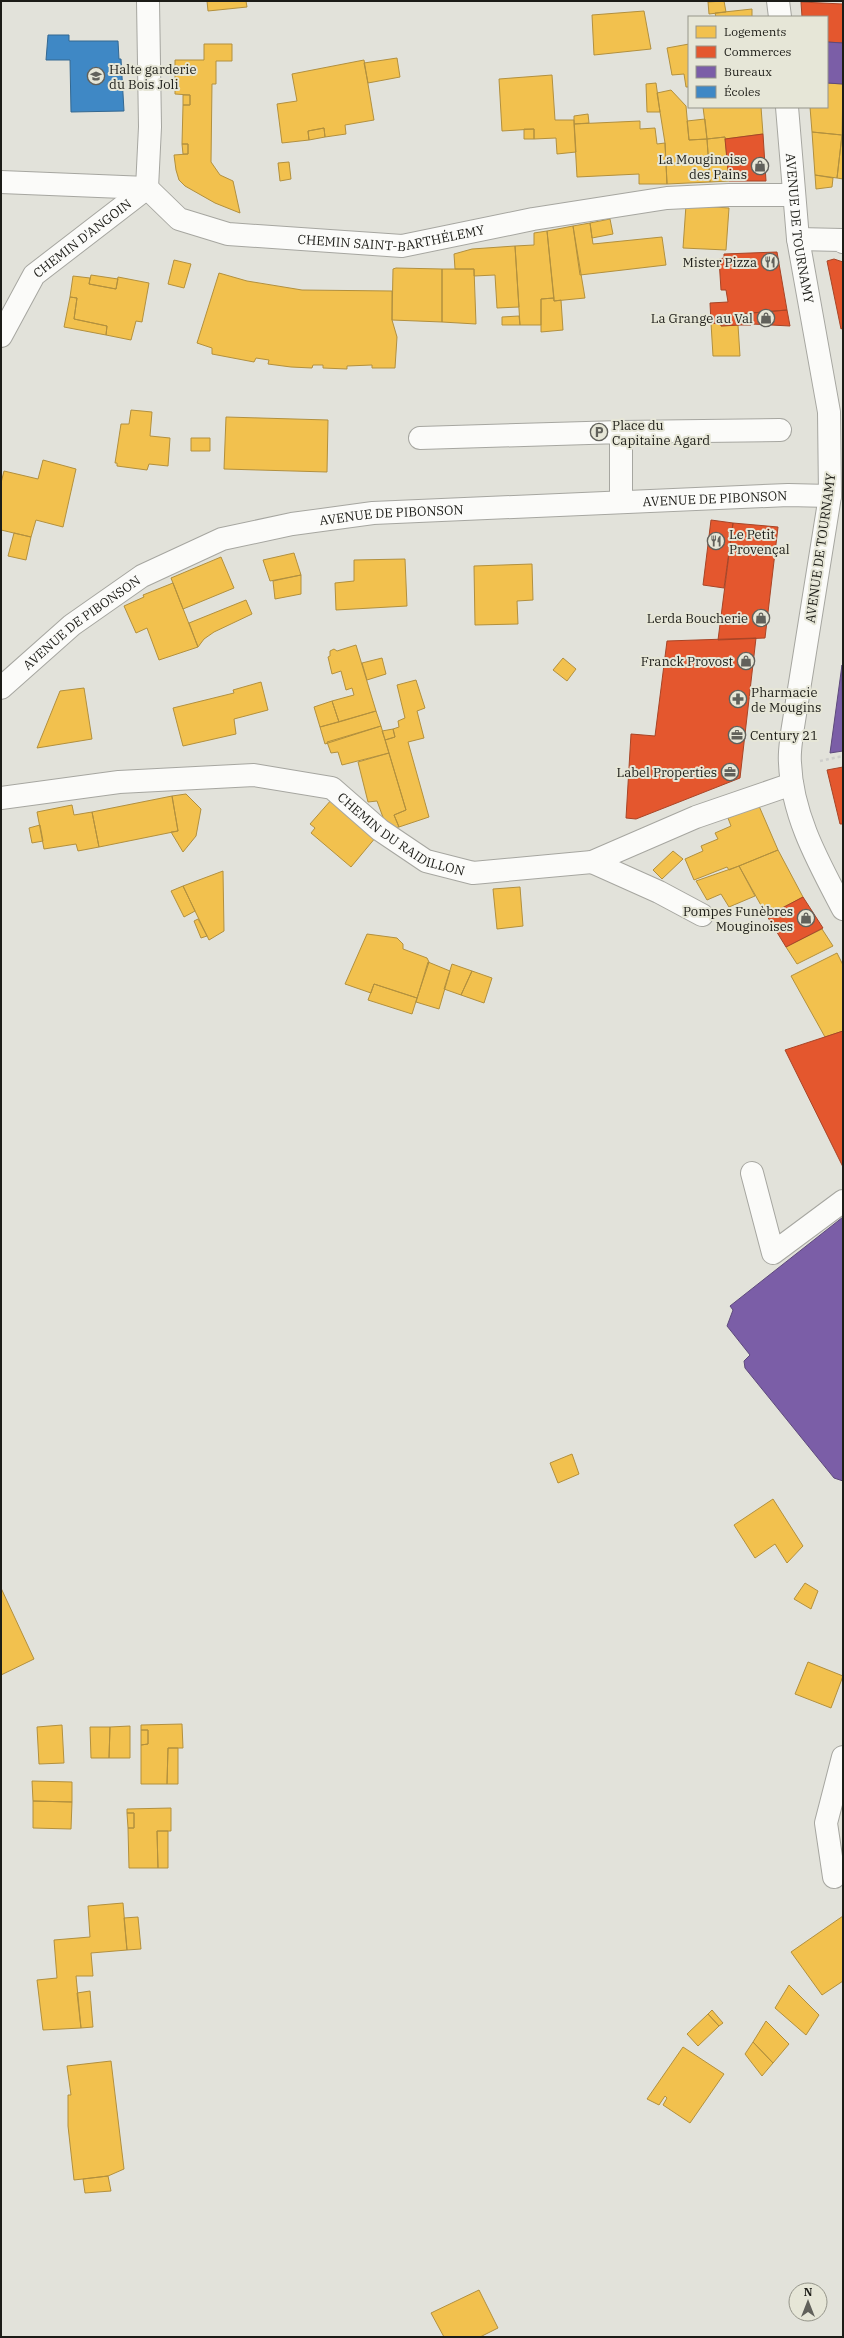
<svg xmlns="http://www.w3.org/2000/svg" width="844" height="2338" viewBox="0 0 844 2338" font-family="'IBM Plex Serif',serif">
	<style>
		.homes { fill: #f2c14e; stroke: #b2903e }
		.shops { fill: #e4572e; stroke: #a84527 }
		.offices { fill: #7b5ea7; stroke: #5e4a7c }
		.schools { fill: #3f88c5; stroke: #346891 }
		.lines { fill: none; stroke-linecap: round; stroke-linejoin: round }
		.minor-casing { stroke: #a6a6a0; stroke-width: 24 }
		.path { stroke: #cececb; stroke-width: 2.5; stroke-dasharray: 3 3; stroke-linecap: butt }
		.minor { stroke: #fbfbf9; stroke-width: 22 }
		.labels { text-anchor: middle; stroke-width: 4; stroke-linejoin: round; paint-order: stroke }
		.poi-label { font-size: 13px; fill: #1c1c17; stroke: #e6e6d7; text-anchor: end }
		.street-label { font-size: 13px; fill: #1c1c17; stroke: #e6e6d7 }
	</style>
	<rect width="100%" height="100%" fill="#e2e2da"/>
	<path class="homes" d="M207,1h39l1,6 -39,4z
		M724,1l2,11 -17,2 -1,-12z
		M752,9v8h-36l-1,-4z
		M644,11l7,38 -57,6 -2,-40z
		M204,44h28v17h-16v23h-4l-1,78 9,13 13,6 7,32 -25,-10 -30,-17 -6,-6 -3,-10 -2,-15 14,-1v-10h-6l1,-39h7v-10l-15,-1v-34h29z
		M689,44v43h-3l-2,-13 -12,1 -5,-27z
		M397,58l3,19 -32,6 -4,-20z
		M364,60l10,60 -29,5 1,9 -21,3 -1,-9 -16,3 1,9 -27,3 -5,-39 20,-3 -5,-27z
		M552,75l3,45h19l2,32 -19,2 -1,-16 -22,1v-10l-32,2 -3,-52z
		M656,83l4,29h-13l-1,-28z
		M827,83l16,1 -1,51 -30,-3 -2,-25h17z
		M671,90l15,16 3,34 18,-1 3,43 -43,2 -2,-41 -8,-50z
		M183,95h7v10h-7z
		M703,107h58l2,27 -38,5v-2l-18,2z
		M588,114l1,9 -15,1v-8z
		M705,119l2,20 -18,1 -2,-19z
		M640,121v8l15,-1 2,16 8,-1 2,41h-28v-10l-62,3 -3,-53z
		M324,128l1,9 -16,3 -1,-9z
		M524,129h10v10h-10z
		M812,132l30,3 -5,43 -22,-3z
		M842,135h1v44l-6,-1z
		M725,137l4,44 -19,1 -3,-43z
		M182,144h6v10h-5z
		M289,162l2,17 -11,2 -2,-18z
		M815,175l18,3 -1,9 -16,2z
		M686,205l43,3 -3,42 -43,-2z
		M610,219l3,15 -21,4 -2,-15z
		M590,223l3,21 69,-7 4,28 -86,10 -7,-49z
		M573,226l12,72 -31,3 -7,-70z
		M547,231l7,67 -13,1v26h-21l-5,-79 19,-1v-12z
		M515,246l4,61 -22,1 -2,-33 -21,1v-7h-19l-1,-15 18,-5z
		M174,260l17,4 -7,24 -16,-4z
		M396,268l46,1v53l-50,-2 1,-51z
		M442,269h32l2,55 -34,-2z
		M219,273l28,8 55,9 90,1v29l5,17 -2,31h-23v-3l-25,1v3l-24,-1v-3h-10l-1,3 -21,-1 -23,-3 1,-4 -13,-2 -2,4 -42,-8v-6l-15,-5z
		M91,275l27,4 -2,10 -27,-5z
		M73,276l17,2 -1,6 27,5 2,-12 31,6 -7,39 -6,-1 -5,19 -25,-5 1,-9 -33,-7 3,-21 -7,-1z
		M70,297l7,1 -3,21 33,7 -1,9 -42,-8z
		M554,298v3l7,-1 2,30 -22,2v-33z
		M519,316l1,9h-18v-8z
		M711,323l10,1v2l17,-1 2,31h-27z
		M131,410l21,2 -2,24 20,2 -2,28 -19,-2 -2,6 -30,-4v-3h-2l6,-39h8z
		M226,417l102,3 -1,52 -103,-3z
		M191,438h19v13h-19z
		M43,460l33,9 -13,58 -27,-7 -5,17 -30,-7v-47l3,-12 34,8z
		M14,533l17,4 -5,23 -18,-4z
		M294,553l7,22 -31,6 -7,-21z
		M221,557l13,31 -51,21 -12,-31z
		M405,559l2,47 -71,4 -1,-27 19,-2v-21z
		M532,564l1,36 -16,1 1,23 -43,1 -1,-59z
		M301,575v19l-26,5 -2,-18z
		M173,583l25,64 -39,13 -12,-32 -11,5 -12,-27 20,-9 -1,-2z
		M246,600l6,14 -38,18 -10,7 -6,8 -9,-24z
		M356,645l20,66 -37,11 -7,-21 22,-6 -2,-7 -6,2 -5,-19 -9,3 -4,-17 2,-1v-5l4,-2 3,2z
		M382,658l4,16 -19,6 -5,-17z
		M563,658l13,11 -9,12 -14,-11z
		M416,680l9,28 -8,3 7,27 -16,4 21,75 -30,10 -5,-12 12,-5 -21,-70 10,-3 -2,-8 6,-2 -1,-6 7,-3 -8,-33z
		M261,682l7,28 -34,9 2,15 -53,12 -10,-38 61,-15 -1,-3z
		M84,688l8,51 -55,9 23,-57z
		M332,701l7,21 -19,5 -6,-20z
		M376,711l5,15 -56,18 -5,-17z
		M381,726l8,27 -47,12 -4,-13 -7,1 -4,-11z
		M393,729l2,8 -10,3 -3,-9z
		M389,753l17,57 -12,5 5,12 -5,1 -10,-8 -7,-19 -9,1 -10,-40z
		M186,794l15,15 -5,27 -13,16 -12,-20 7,-1 -6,-35z
		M172,796l6,35 -79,16 -7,-35z
		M332,799l44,38 -25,30 -40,-34 4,-5 -5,-4z
		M72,805l2,10 18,-3 7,35 -21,4 -2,-7 -32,5 -7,-37z
		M759,806l19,44 -49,20 -2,-3 -33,13 -9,-21 18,-8 -2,-5 17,-7 -3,-6 16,-7 -3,-8z
		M40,825l3,16 -11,2 -3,-15z
		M778,850l25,47 -36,19 -28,-50z
		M673,851l10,8 -21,20 -9,-9z
		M739,866l16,30 -26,11 -8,-13 -14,6 -11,-19z
		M223,871l1,60 -15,9 -26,-54z
		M183,886l12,25 -11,6 -13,-26z
		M520,887l3,39 -26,3 -4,-40z
		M198,919l9,17 -6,2 -7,-17z
		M822,929l11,17 -36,18 -11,-17z
		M367,934l30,4 6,6v5l24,9 2,4 -12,36 -43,-14 -3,9 -26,-9z
		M837,953l6,12v66l-18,6 -34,-61z
		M428,962l22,9 -11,38 -23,-7z
		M452,964l20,7 -11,24 -17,-6z
		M472,971l20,7 -8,25 -23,-8z
		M374,984l43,14 -5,16 -44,-14z
		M572,1454l7,20 -21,9 -8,-20z
		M773,1499l30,47 -16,17 -12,-19 -20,14 -21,-33z
		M805,1583l13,8 -7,18 -17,-10z
		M1,1588l33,71 -33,16z
		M808,1662l35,14 -12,32 -36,-14z
		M182,1724l1,24h-15l-1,36h-26v-39l7,-1v-14h-7v-5z
		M62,1725l2,38 -25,1 -2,-37z
		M130,1726v32h-21l1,-31z
		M90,1727h20l-1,31h-18z
		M141,1730h7v14l-7,1z
		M168,1748h10v36h-11z
		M32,1781l40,1v20l-39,-1z
		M33,1801l39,1 -1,27 -38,-1z
		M171,1808v23h-14l1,37h-29l-1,-40h6v-15h-7v-4z
		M127,1813h7v15h-6z
		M157,1831h11v37h-10z
		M123,1903l4,47 -36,3 2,23h-17l5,52 -38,2 -6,-50 20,-2 -3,-38 36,-3 -2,-31z
		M843,1916v65l-21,14 -31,-43z
		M138,1917l3,32 -14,1 -3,-32z
		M789,1985l30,30 -13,20 -31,-27z
		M90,1991l3,36 -12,1 -4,-35z
		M712,2010l11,13 -4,3 -11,-12z
		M708,2014l11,12 -21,20 -11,-12z
		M766,2021l23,23 -16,19 -20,-21z
		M753,2042l20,21 -11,13 -17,-22z
		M683,2047l41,27 -34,49 -27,-18 4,-7 -2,-2 -6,9 -12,-6z
		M111,2061l13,108 -16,7 -34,4 -6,-54v-31h3l-4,-29z
		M108,2176l3,15 -26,2 -2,-14z
		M479,2290l19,38 -18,9h-36l-13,-24z"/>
	<path class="shops" d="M801,2l42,2v39l-16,-1v-25h-25z
		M763,134l3,47h-37l-4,-42z
		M777,252l10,58 -48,4 1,11 -19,1v-2l-10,-1 -1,-20 18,-1 -2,-12h-5l-2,-31 5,-1v-4z
		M834,259l9,3v66l-2,1 -14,-68z
		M787,310l3,16 -38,-2 -1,1h-11l-1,-11z
		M711,520l22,3 -9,65 -21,-3z
		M733,523l45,4 -13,111 -47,2z
		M756,638l-16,140 -104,41 -10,-1 5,-84 24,2 12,-95z
		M843,767v57h-3l-13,-54z
		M803,897l20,31 -37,19 -19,-31z
		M843,1031v136l-58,-117z"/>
	<path class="offices" d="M827,42l16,1v41l-16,-1z
		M842,665l1,86 -13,2z
		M843,1217v264l-9,-3 -89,-110 -1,-7 6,-6 -23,-29 6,-16 -3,-4z"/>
	<path class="schools" d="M48,35h21v6h49l1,18h2l3,52 -53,1 -1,-52h-24z"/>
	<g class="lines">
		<defs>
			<g id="minor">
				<path d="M778,1l2,16"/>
				<path id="s1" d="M787,107l11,132 31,173 1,84 -38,237c-1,10 -3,20 -2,30 2,53 29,100 53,146"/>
				<path id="s2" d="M1,182l146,6 32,31 49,15 174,12 131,-27 134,-21 62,-3h64"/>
				<path d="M798,239l44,1 1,2"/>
				<path id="s3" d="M1,336l33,-61 113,-87 3,-61 -2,-126"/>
				<path d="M621,432l159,-2"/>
				<path d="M420,438l201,-6v70"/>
				<path id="s4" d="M1,688l71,-63 70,-49 80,-37 70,-15 81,-11 415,-18 42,1"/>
				<path id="s5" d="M1,798l118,-16 135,-7 78,13 48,42 46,31 47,12 119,-11 104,-45 96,-33"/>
				<path d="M592,862l67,30 43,23"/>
				<path d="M752,1173l21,80 70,-52"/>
				<path d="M834,1877l-8,-54 17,-66"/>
			</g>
		</defs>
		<use href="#minor" class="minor-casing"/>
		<path class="path" d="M820,761l23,-5"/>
		<use href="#minor" class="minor"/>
	</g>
	<defs>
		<symbol id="school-ring" viewBox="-11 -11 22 22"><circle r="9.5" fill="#e6e6d7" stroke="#61615b" stroke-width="1.5"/><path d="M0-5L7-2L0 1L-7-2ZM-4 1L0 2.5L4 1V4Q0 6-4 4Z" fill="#61615b"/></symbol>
		<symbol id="shop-ring" viewBox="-11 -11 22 22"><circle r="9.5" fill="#e6e6d7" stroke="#61615b" stroke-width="1.5"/><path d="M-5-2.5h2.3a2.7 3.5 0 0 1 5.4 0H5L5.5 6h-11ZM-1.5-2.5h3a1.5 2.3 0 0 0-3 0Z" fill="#61615b"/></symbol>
		<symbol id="restaurant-ring" viewBox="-11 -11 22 22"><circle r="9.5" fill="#e6e6d7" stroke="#61615b" stroke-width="1.5"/><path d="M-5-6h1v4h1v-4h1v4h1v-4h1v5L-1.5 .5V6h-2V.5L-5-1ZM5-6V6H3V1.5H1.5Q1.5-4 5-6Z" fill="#61615b"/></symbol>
		<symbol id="parking-ring" viewBox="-11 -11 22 22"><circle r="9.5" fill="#e6e6d7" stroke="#61615b" stroke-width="1.5"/><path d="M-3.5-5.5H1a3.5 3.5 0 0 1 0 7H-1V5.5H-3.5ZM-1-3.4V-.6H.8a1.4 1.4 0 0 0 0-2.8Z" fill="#61615b"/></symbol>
		<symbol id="pharmacy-ring" viewBox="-11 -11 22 22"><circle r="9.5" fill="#e6e6d7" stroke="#61615b" stroke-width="1.5"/><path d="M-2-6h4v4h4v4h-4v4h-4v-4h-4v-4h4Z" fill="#61615b"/></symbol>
		<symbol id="office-ring" viewBox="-11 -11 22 22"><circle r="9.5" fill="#e6e6d7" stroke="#61615b" stroke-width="1.5"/><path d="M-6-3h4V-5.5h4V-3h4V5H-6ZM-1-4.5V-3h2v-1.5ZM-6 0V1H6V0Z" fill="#61615b"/></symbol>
	</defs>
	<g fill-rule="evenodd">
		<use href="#school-ring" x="86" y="66" width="20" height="20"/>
		<use href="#shop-ring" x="750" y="156" width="20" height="20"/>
		<use href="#restaurant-ring" x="760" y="252" width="20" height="20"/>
		<use href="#shop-ring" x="756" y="308" width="20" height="20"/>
		<use href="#parking-ring" x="589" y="422" width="20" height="20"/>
		<use href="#restaurant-ring" x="706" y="531" width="20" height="20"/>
		<use href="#shop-ring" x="751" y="608" width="20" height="20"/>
		<use href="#shop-ring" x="736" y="651" width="20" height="20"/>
		<use href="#pharmacy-ring" x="728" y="689" width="20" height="20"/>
		<use href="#office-ring" x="727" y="725" width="20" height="20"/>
		<use href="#office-ring" x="720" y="762" width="20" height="20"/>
		<use href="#shop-ring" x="796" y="908" width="20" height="20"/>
	</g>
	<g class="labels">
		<g class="poi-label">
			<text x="109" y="74" text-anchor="start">Halte garderie<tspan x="109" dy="15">du Bois Joli</tspan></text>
			<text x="747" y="164">La Mouginoise<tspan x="747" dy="15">des Pains</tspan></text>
			<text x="757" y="267">Mister Pizza</text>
			<text x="753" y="323">La Grange au Val</text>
			<text x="612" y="430" text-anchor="start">Place du<tspan x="612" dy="15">Capitaine Agard</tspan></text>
			<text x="729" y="539" text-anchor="start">Le Petit<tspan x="729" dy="15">Provençal</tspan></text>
			<text x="748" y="623">Lerda Boucherie</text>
			<text x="733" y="666">Franck Provost</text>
			<text x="751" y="697" text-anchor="start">Pharmacie<tspan x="751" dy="15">de Mougins</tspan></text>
			<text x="750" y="740" text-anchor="start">Century 21</text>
			<text x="717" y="777">Label Properties</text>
			<text x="793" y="916">Pompes Funèbres<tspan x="793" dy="15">Mouginoises</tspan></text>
		</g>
		<g class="street-label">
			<text dy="5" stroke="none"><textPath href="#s1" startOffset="122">AVENUE DE TOURNAMY</textPath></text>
			<text dy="5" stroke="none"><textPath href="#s2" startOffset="406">CHEMIN SAINT-BARTHÉLEMY</textPath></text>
			<text dy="5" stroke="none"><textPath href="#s3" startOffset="130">CHEMIN D'ANGOIN</textPath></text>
			<text dy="5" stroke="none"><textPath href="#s4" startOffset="764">AVENUE DE PIBONSON</textPath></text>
			<text dy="5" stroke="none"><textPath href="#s4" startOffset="440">AVENUE DE PIBONSON</textPath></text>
			<text transform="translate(820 548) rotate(-82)" y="5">AVENUE DE TOURNAMY</text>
			<text dy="5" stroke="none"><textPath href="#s4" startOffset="104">AVENUE DE PIBONSON</textPath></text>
			<text dy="5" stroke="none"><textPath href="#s5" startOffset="418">CHEMIN DU RAIDILLON</textPath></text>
		</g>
	</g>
	<rect width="844" height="2338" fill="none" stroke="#1c1c17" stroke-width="4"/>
	<rect x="688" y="16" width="140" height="92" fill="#e6e6d7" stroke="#95958a"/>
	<rect x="696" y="26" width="20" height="12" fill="#f2c14e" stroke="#95958a"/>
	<text x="724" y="36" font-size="12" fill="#1c1c17">Logements</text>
	<rect x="696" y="46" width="20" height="12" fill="#e4572e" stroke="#95958a"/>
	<text x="724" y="56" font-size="12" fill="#1c1c17">Commerces</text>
	<rect x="696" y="66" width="20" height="12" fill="#7b5ea7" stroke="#95958a"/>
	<text x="724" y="76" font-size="12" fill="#1c1c17">Bureaux</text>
	<rect x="696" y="86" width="20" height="12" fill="#3f88c5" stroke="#95958a"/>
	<text x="724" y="96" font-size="12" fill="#1c1c17">Écoles</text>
	<g transform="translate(808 2302)"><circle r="19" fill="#e6e6d7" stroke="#95958a"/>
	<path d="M0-3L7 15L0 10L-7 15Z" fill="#61615b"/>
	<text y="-6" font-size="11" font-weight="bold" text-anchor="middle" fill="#1c1c17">N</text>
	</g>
</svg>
